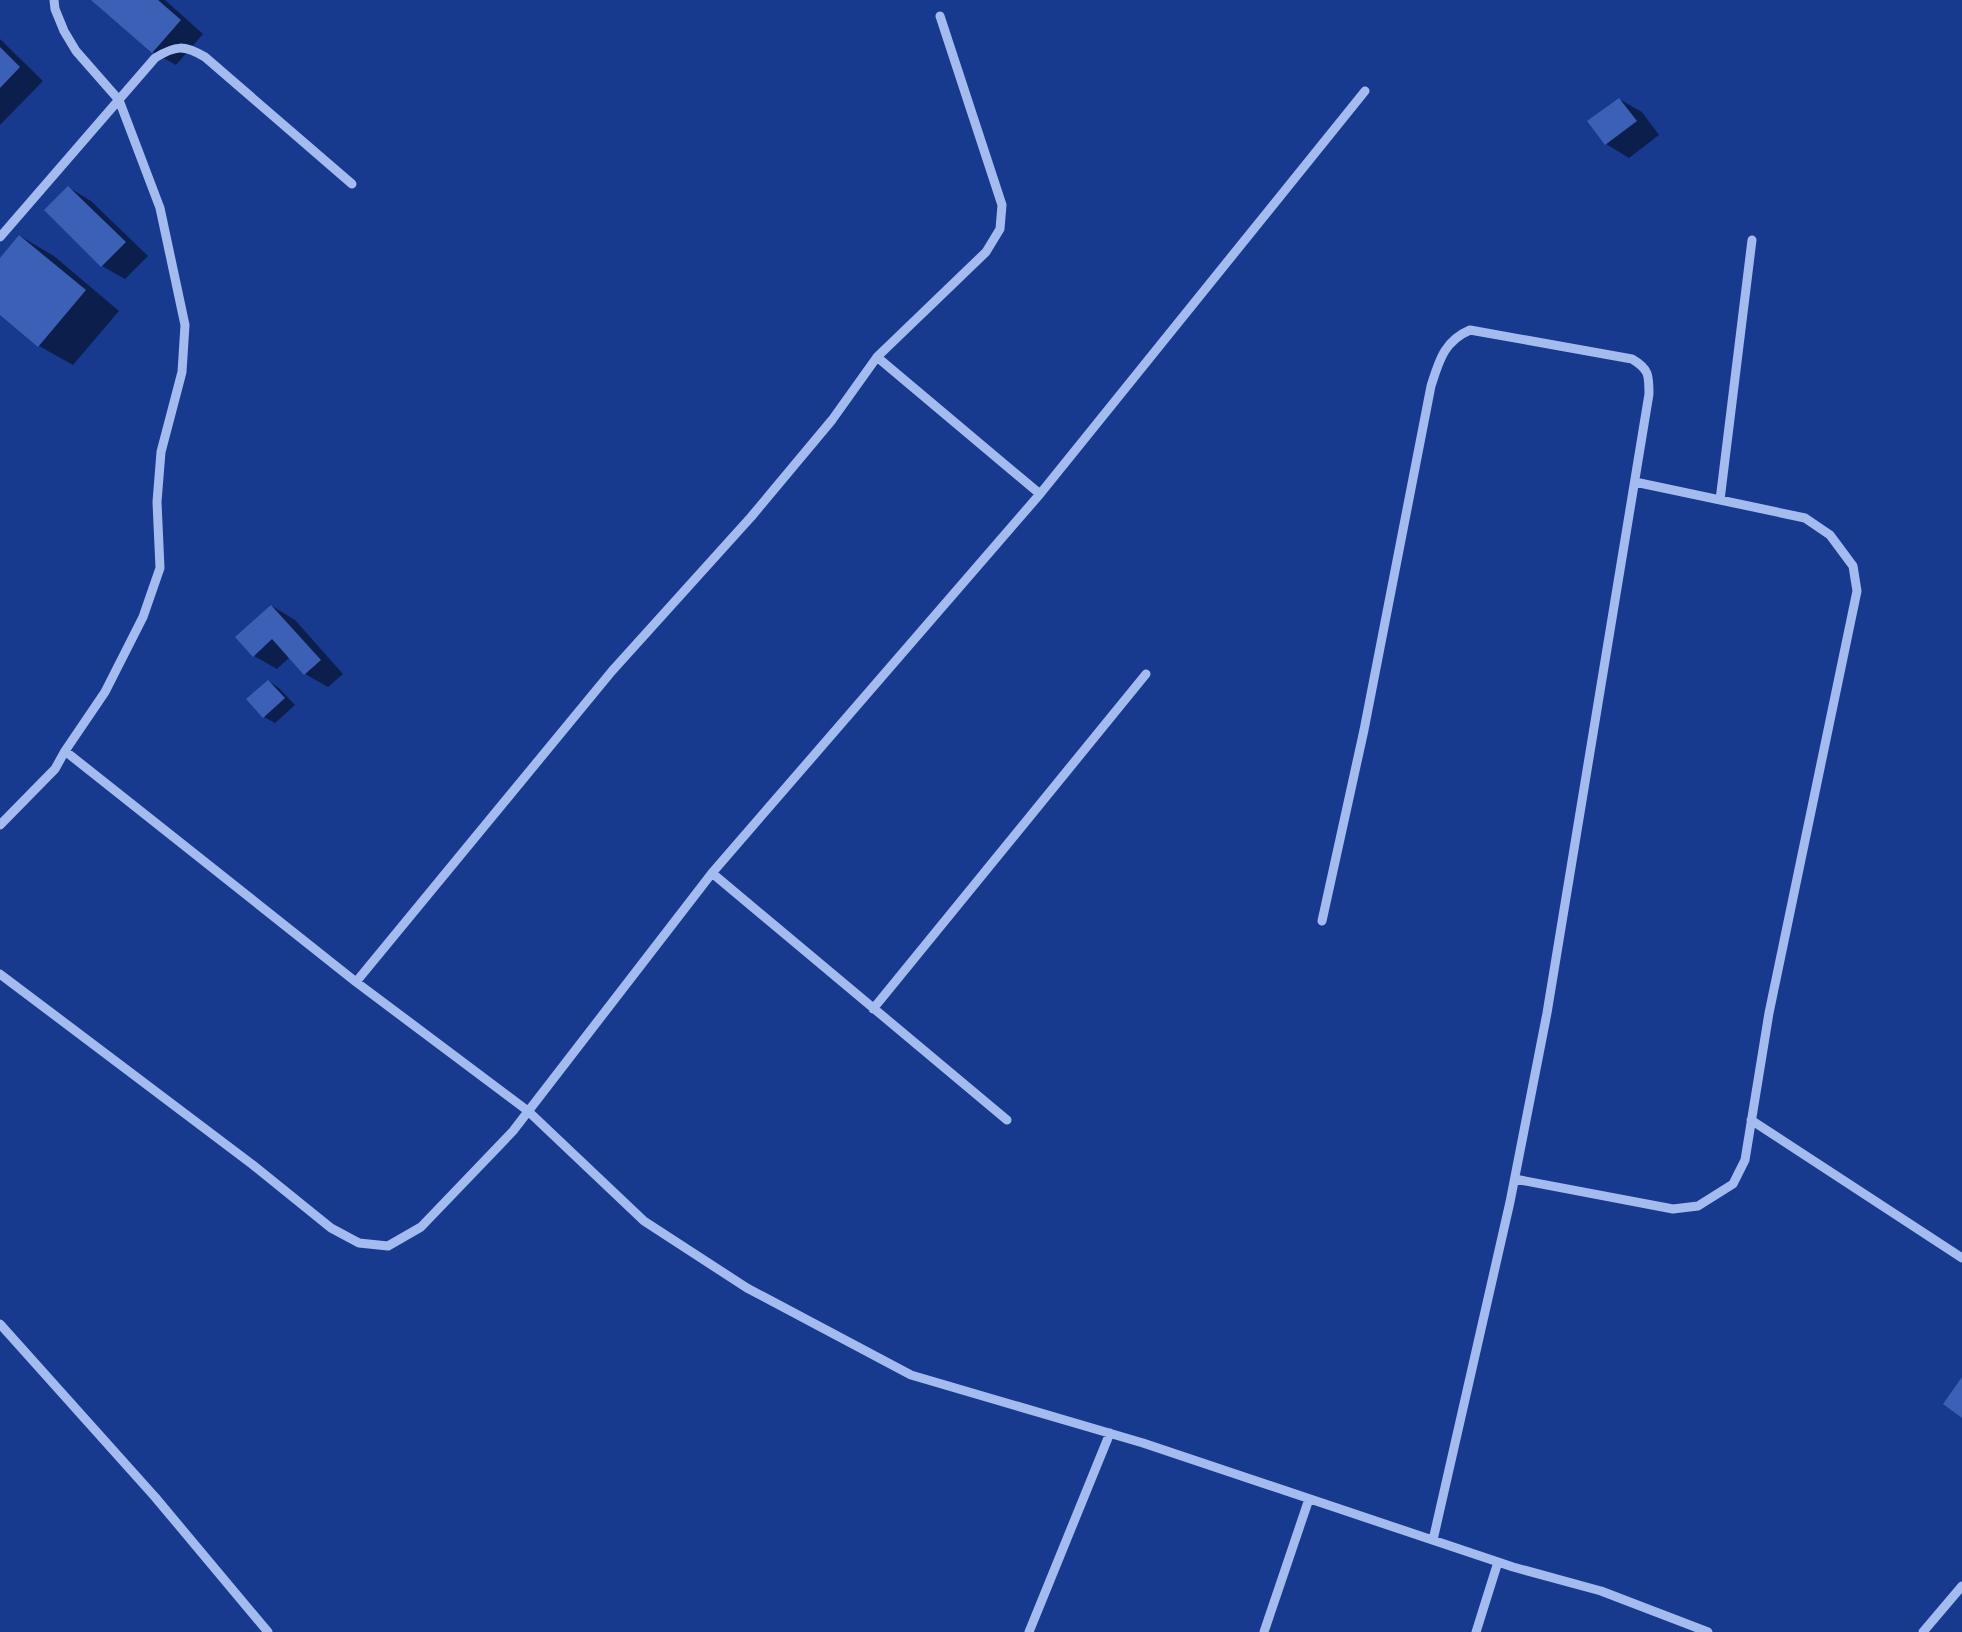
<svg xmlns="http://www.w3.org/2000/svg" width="1962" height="1632" viewBox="0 0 1962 1632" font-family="Commissioner,sans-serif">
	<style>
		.shadow { fill: #0007 }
		.building { fill: #3c60b5 }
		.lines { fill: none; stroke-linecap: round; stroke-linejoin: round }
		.minor { stroke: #a4bbef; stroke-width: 9 }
	</style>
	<rect width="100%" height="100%" fill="#173a8f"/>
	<path class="shadow" d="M93,0h72l38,34 -27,31 -23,-13z
		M0,39l43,42 -43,44z
		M1619,99l23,13 17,23 -30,23 -23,-14z
		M68,187l23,14 57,55 -23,23 -23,-13z
		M20,236l34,20 65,55 -46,54 -34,-19 -39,-33v-53z
		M272,606l23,14 48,54 -15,13 -23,-13 -15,-17 -13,12 -23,-13z
		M268,681l11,7 16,17 -20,18 -11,-6z"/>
	<path class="building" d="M91,0h67l23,20 -29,33z
		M0,47l20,20 -20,21z
		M1619,98l18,23 -32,24 -18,-24z
		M68,186l58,56 -25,25 -57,-57z
		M19,235l67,55 -48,57 -38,-32v-57z
		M271,605l50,55 -17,15 -32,-36 -19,18 -18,-20z
		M268,680l17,18 -22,20 -17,-19z
		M1962,1377v41l-19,-14z"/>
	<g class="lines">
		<path class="minor" d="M0,237l155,-179c21,-13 29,-13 50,-1l147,127
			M877,357l163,137
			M1720,500l32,-260
			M65,751l291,231 172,129 116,110 103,67 164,87 232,68 370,124 88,24 107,41
			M0,825l55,-56 10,-18 40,-59 38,-75 17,-49 -3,-66 4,-50 21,-80 3,-47 -25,-117 -41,-108 -43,-49 -12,-20 -9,-22 -1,-9
			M712,873l295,247
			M1322,921l42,-191 67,-344c8,-25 13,-45 39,-56l162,29c17,10 17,16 17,35l-102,619 -37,189 -77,338
			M0,974l253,191 78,63 28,15 29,3 33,-19 92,-96 199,-258 328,-379 325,-403
			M356,982l256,-311 139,-154 81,-97 45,-63 109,-105 14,-23 2,-24 -62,-189
			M873,1009l273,-335
			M1751,1120l211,138
			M1515,1179l158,30 25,-3 35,-22 12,-24 24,-147 88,-422 -4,-25 -23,-31 -25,-17 -170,-36
			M0,1324l155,173 113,135
			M1029,1632l81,-199
			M1264,1632l45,-133
			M1476,1632l22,-70
			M1923,1632l39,-46"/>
	</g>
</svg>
